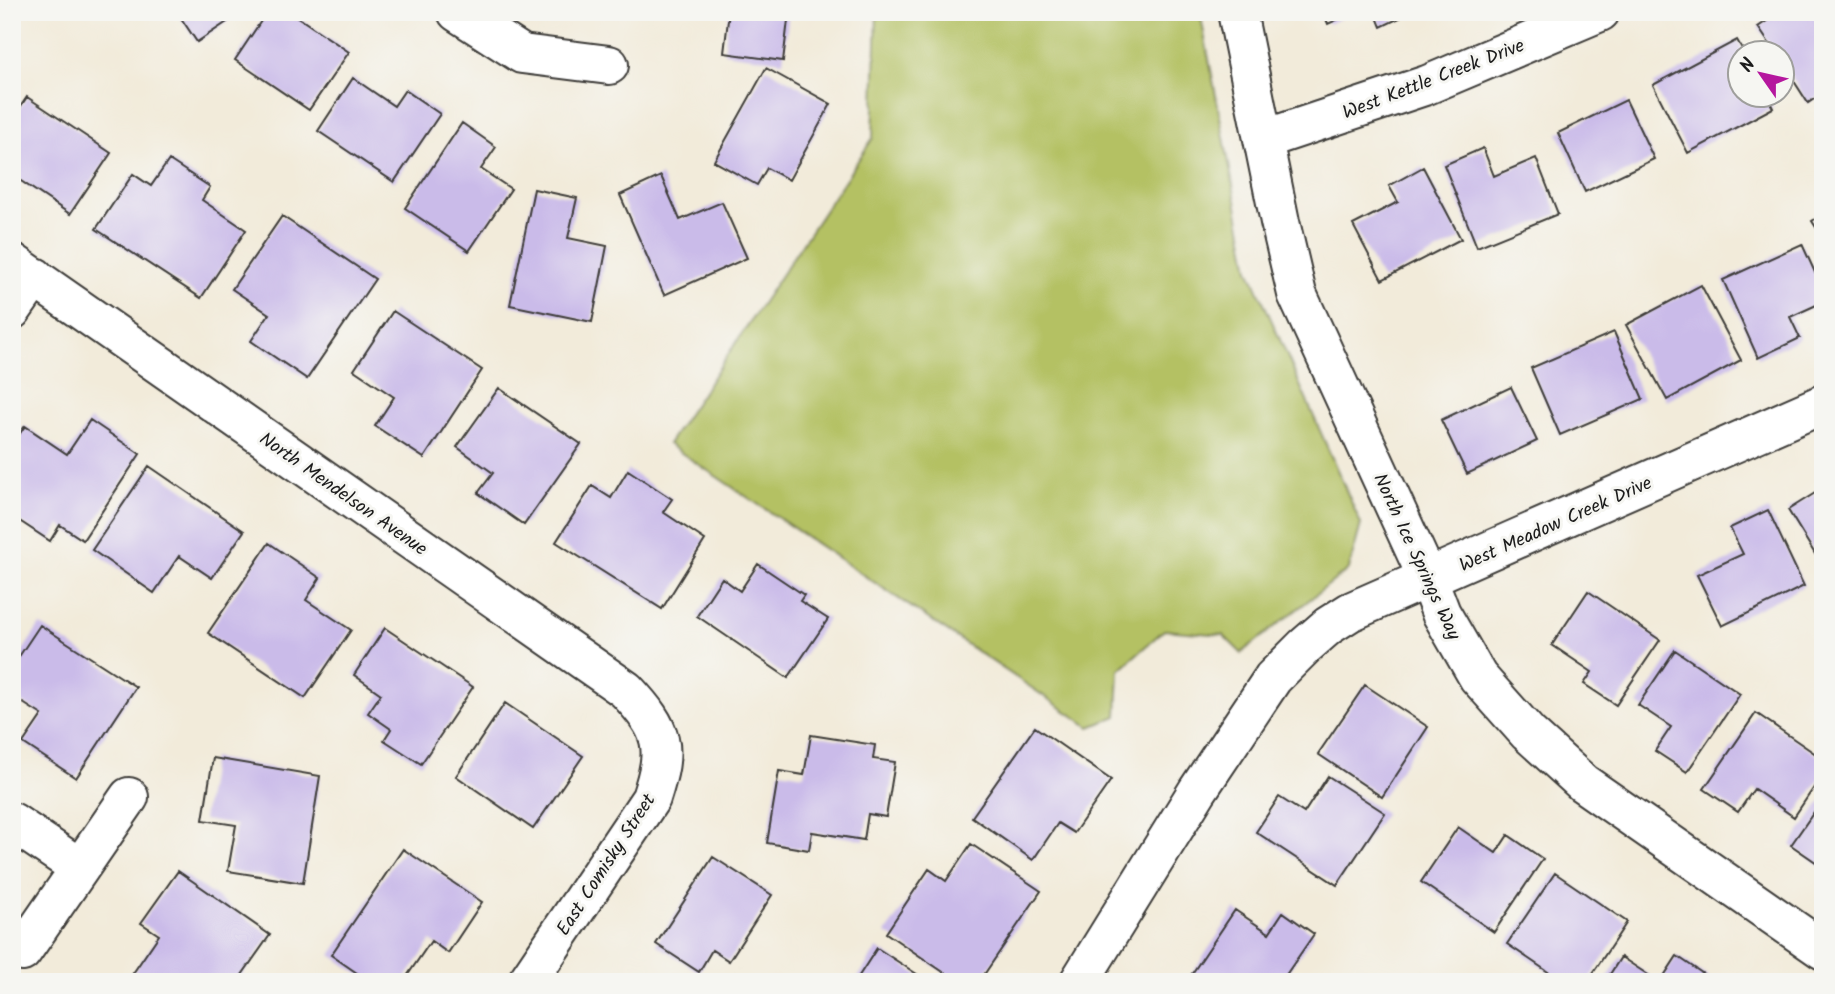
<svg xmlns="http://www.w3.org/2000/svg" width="1835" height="994" viewBox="0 0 1835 994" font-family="Kalam,sans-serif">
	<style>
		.green { fill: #b4c163; stroke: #686e40; stroke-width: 2 }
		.building { fill: #cabbe9 }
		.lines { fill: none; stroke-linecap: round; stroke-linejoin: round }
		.minor-casing { stroke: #3c3b38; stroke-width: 42 }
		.minor { stroke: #fff; stroke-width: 38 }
		.labels { text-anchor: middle; stroke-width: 6; stroke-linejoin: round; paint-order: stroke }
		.street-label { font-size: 19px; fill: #1c1c1c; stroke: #f6f6f2 }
	</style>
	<rect width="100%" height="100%" fill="#f6f6f2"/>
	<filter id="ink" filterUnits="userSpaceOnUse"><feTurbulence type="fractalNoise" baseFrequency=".0143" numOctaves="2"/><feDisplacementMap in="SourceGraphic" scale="14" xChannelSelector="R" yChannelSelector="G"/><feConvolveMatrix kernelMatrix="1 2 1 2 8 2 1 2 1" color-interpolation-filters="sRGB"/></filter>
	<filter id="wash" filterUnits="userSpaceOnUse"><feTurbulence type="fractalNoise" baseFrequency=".00686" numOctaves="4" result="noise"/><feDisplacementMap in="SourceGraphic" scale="28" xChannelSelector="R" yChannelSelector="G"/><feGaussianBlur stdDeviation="1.57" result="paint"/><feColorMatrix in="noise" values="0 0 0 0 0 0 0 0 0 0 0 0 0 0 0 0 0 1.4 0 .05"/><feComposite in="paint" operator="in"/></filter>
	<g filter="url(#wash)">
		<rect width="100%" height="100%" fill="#f2ebda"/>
		<path class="green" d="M877,12h323l49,257 112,255 -12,45 -108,84 -18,-18 -59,-5 -45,40 -2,46 -27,11 -422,-283 205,-306z"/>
		<g id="blocks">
			<path class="building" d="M177,12h65l-45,30z
				M267,12h23l59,40 -40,58 -74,-50z
				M729,12h60l-6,49 -59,-8z
				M1323,12h31l-26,12z
				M1375,12h37l-31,15z
				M1780,12h43v81l-15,10 -25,-39v-12h-8l-17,-25z
				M1737,40l7,12h-3v42h25l7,14 -85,45 -35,-68z
				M766,68l65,36 -42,76 -22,-12 -10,17 -43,-24z
				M353,78l41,28 11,-16 35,24 -46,68 -76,-51z
				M27,97l84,56 -41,61 -58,-39v-56z
				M1626,100l28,59 -69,33 -27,-59z
				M462,123l34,24 -15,22 30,20 -42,62 -64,-43z
				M1483,148l11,28 42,-18 22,56 -81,33 -33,-82z
				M169,160l41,27 -8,13 44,30 -45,68 -105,-69 37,-55 18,12z
				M1423,167l38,72 -79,41 -29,-55 45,-23 -9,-16z
				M661,176l19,44 42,-18 25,56 -83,37 -44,-100z
				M534,189l43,9 -9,40 39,8 -15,76 -82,-17z
				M1823,214v24l-11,-17z
				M282,216l93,63 -68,100 -56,-38 18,-27 -37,-25z
				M1802,244l21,46v12l-33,15 10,21 -42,20 -35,-78z
				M1701,285l40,75 -74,40 -41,-75z
				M393,311l89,59 -58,88 -49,-32 19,-29 -40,-27z
				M1614,332l29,67 -83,36 -29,-67z
				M1511,387l26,54 -70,33 -26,-54z
				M499,388l82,56 -57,81 -46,-32 15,-20 -36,-26z
				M90,420l50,34 -57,86 -23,-15 -10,16 -38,-25v-14l4,-5 -4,-2v-50l13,-19 42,28z
				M149,466l95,65 -32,47 -33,-22 -25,37 -62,-43z
				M628,470l44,29 -9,13 42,28 -43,69 -106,-67 36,-56 19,12z
				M1823,488v79l-35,-57z
				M1768,510l36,76 -82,40 -25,-51 46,-21 -13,-26z
				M269,543l51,35 -14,22 45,30 -46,68 -97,-65z
				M758,564l46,31 -4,6 28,18 -40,59 -91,-62 25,-38 18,13z
				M1588,591l72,49 -44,65 -32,-21 8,-12 -40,-27z
				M40,625l96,62 -60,91 -53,-35 19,-28 -30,-19v-29z
				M385,628l88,59 -52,77 -37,-24 7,-11 -23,-16 13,-19 -27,-19z
				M1675,650l65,44 -53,78 -32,-21 16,-24 -33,-22z
				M1365,685l63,42 -46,70 -64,-43z
				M505,703l78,53 -50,73 -77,-53z
				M1756,713l67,46v15l-29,43 -40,-28 -16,23 -34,-23z
				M1035,727l76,53 -37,53 -16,-10 -25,37 -61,-43z
				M811,735l64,10 -2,14 22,3 -9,55 -18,-3 -4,26 -52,-8 -3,18 -42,-7 12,-72 25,4z
				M213,758l107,18 -17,107 -75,-12 8,-46 -33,-5z
				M1328,776l57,37 -48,72 -81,-53 23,-35 25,16z
				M1823,799v68l-32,-22z
				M1458,827l38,26 12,-18 35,24 -49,73 -73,-50z
				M971,844l70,47 -62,91h-21l-72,-49 43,-64 17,12z
				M403,849l79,53 -34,51 -17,-12 -28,41h-33l-39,-27z
				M713,857l59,38 -43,66 -17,-11 -13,22 -43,-28z
				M178,871l92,64 -33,47h-110l32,-47 -18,-12z
				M1555,873l72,49 -40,60h-24l-56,-38z
				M1235,910l34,23 14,-21 31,22 -33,48h-87l-5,-4z
				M877,948l52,34h-74z
				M1677,956l38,26h-55z
				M1621,957l38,25h-54z"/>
		</g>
	</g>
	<g filter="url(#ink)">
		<use href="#blocks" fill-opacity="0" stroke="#3c3b38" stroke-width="2"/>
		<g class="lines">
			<defs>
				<path id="minor" d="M457,12l65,42 87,11
					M1237,12l43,210 17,72 131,285 13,34 37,64 50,56 55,50 240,167
					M1265,139l162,-54 173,-73
					M12,262l614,428c38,41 42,56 25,108l-124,184
					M12,310l23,-33
					M12,822l68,46
					M22,952l107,-155
					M1079,982l119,-192 75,-112 32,-32 23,-20 22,-14 473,-208"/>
			</defs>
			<use href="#minor" class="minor-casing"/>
			<use href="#minor" class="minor"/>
		</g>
	</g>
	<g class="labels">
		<g class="street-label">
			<text transform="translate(1433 78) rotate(-21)" y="7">West Kettle Creek Drive</text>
			<text transform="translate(344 493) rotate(35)" y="7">North Mendelson Avenue</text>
			<text transform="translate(1555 523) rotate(-24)" y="7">West Meadow Creek Drive</text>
			<text transform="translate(1418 556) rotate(65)" y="7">North Ice Springs Way</text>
			<text transform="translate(605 864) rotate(-57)" y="7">East Comisky Street</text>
		</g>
	</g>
	<rect width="1835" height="994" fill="none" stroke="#f6f6f2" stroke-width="42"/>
	<g transform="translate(1761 74) rotate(304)"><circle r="33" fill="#f6f6f2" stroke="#9f9f9c" stroke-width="2"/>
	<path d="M0-5L12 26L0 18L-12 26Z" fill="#b5179e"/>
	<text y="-10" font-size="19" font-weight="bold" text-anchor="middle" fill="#1c1c1c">N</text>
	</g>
</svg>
